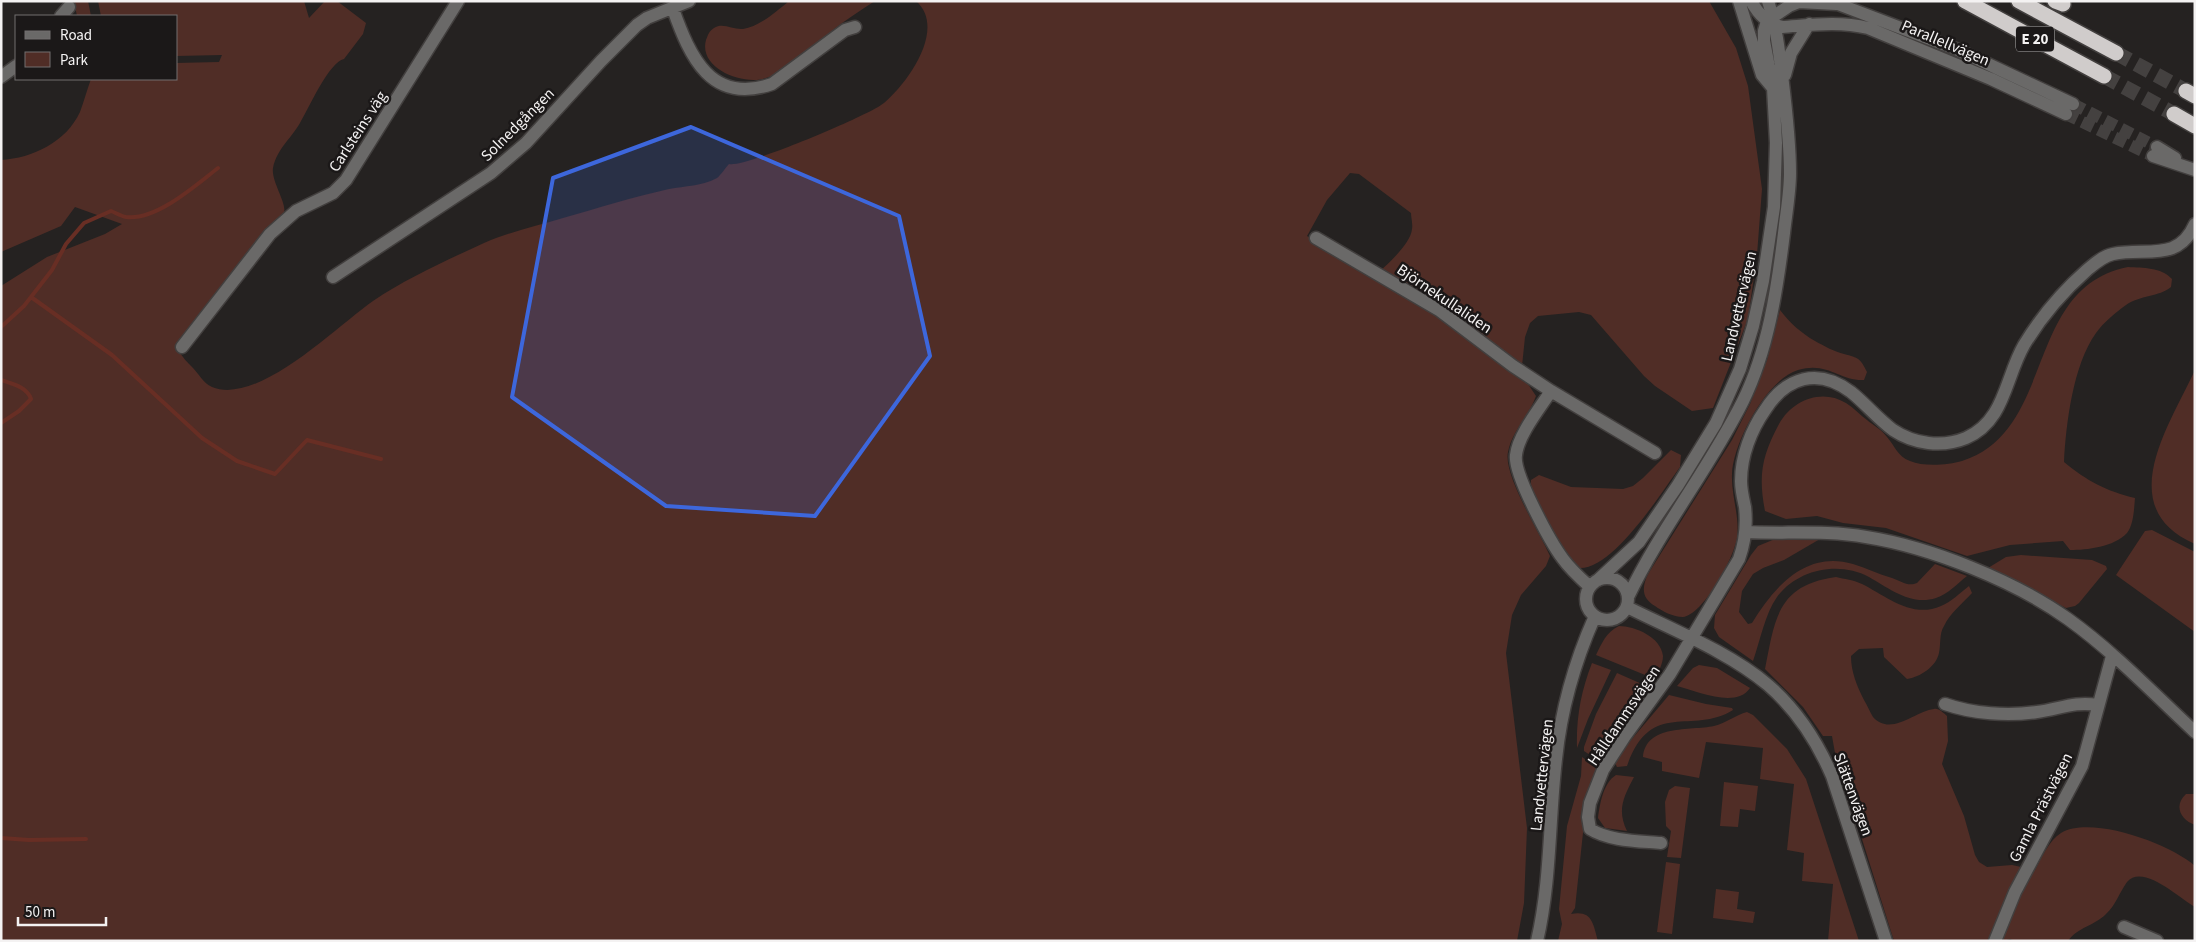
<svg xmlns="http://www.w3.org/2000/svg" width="2196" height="942" viewBox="0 0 2196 942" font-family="'Source Sans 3',sans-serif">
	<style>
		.green { fill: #502d26; fill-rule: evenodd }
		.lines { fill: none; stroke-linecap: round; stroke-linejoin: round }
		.stream { stroke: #682e24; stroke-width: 4 }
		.minor-tunnel { stroke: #444140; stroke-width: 12; stroke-dasharray: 12 6; stroke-linecap: butt }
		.highway-tunnel { stroke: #444140; stroke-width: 15; stroke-dasharray: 15 8; stroke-linecap: butt }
		.minor-casing { stroke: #423f3e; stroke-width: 15 }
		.highway-casing { stroke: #423f3e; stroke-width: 18 }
		.minor { stroke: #6a6968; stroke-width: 12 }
		.highway { stroke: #d0cccb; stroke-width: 15 }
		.marked { fill: #3d67dc; fill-opacity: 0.2; stroke: #3d67dc; stroke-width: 4; stroke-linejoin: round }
		.labels { text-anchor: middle; stroke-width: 5; stroke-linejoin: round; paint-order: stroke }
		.shield { fill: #1b1818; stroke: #b3b1b1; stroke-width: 1 }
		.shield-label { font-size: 15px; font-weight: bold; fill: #f4f2f2 }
		.street-label { font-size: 16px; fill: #f4f2f2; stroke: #1b1818 }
	</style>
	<rect width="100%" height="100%" fill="#252221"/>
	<path class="green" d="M70,1h18l3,15h-14l-2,-10z
		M98,1h206l5,17 16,-17h12l29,22 -3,11 -19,25c-15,3 -35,49 -43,62 -8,16 -24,27 -28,47 -2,13 14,35 11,44 -3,6 -11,13 -15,18l-90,121c4,7 8,11 14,17 6,6 10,15 19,19 46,19 125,-61 161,-86 34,-23 74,-41 111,-58 25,-11 53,-17 79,-25 35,-10 70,-21 106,-29 16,-3 33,-3 48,-11 4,-3 8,-10 12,-14 13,5 141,-49 155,-61 24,-20 63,-75 32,-102h793l27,47 12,38 14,103 -5,66 -9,64 -35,89 -21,3 -37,-25 -11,-10 -53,-61 -12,-3 -41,4 -8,7 -5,14 -3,29 6,18 8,12c-7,20 -24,35 -28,56 -5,23 32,81 42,104l-4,10 -25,29 -9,20 -6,38 21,175 -3,75 -7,38h-1516v-655l46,-29 58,-23 17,-10 -47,-17 -14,19 -60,26v-92c32,-2 65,-18 79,-48 4,-11 7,-22 11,-33h85v-16l43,-1 3,-7 -46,1v-40h-75zM1350,173l9,1 52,39c0,5 2,11 1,16 -1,15 -28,39 -39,48l-66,-41 20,-36z
		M789,1h86c-14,9 -28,18 -41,28 -21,18 -41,40 -68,49 -22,8 -68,-9 -60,-38 2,-5 3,-9 8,-12 9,-6 19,2 29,1 16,-2 34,-18 46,-28z
		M2128,267c15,1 33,0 44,12l-1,8c-12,10 -31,8 -45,18 -11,8 -22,17 -30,28 -23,32 -30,91 -32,129 23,19 42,29 71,36 -1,10 -1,26 -8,35 -13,14 -40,17 -57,17l-7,-9 -53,4 -43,11 -81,-28 -43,-5 -26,-7 -31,3 -21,-8c-7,-36 -3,-55 14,-87 13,-24 43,-36 67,-21 8,5 14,12 21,17 6,5 15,10 20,17 8,9 10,19 23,24 14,6 38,4 52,0 95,-30 61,-173 166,-194z
		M1780,310c10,13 21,23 35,31 9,5 20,11 29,13 15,4 16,4 23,18l-3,8c-25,1 -36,-19 -66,-10 -32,10 -65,73 -66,104 -1,22 8,42 5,64 -3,20 -34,77 -54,79 -10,0 -21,-6 -28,-11 -14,-8 -13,-19 -7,-32l84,-134 18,-36 17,-44z
		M2195,370v174c-83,-36 -26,-118 0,-174z
		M1671,450l10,5 -1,12c-19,26 -67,103 -101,101 -14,-17 -50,-67 -48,-88l8,-5 32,12 52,2 10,-3 10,-8z
		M2152,530l43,22v80l-79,-57 29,-44z
		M1775,539h45l-36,21 -21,8 -10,6 -11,17 -3,21 9,12 4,-1c22,-36 54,-73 101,-59 13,4 25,10 39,14 9,3 16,9 25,5l18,-19 32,12c-10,8 -19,18 -31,22 -25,8 -46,-9 -67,-21 -30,-16 -71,-8 -92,20 -12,17 -17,44 -24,64l-34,-24 -5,-9 1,-13 36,-60 7,-9z
		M2021,555l71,5 14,6 1,3 -28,34 -4,3 -9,2 -78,-40 18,-11z
		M1836,577c8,2 18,3 26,7 24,12 50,35 79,22 10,-4 19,-13 28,-20l3,7c-9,10 -22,20 -28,33 -5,8 -3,18 -5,27 -3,14 -19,24 -32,26l-23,-22 -1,-9 -24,1 -8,7c0,16 6,30 13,44 3,5 6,12 9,17 18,20 42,-6 61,-8 5,-1 9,4 13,7l1,25 -6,23 22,52 11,39 4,7 8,5 25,-2 23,5c6,-11 14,-30 26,-37 31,-18 109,11 134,33v41c-15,-8 -52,-44 -68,-25 -8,11 -11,23 -21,32 -12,12 -28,13 -38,27h-53l-5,-2 -7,2h-109l-59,-188 -3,-17h-9l-20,-29 -38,-38c10,-50 12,-84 71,-92z
		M1619,626c16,0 42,11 44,30 0,8 -5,16 -8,23l-59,-24c6,-12 10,-23 23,-29z
		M1592,663l19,7 -23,49 -11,29c-1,-30 4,-57 15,-85z
		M1699,665l18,3 33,20c-14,21 -53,3 -73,-2l16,-18z
		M1617,673l34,15 -45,70 -10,1 -12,-8v-4l12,-33z
		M1669,695l37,9 26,4 1,2c-42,26 -82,-12 -106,56l-10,1 -2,-4 11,-17z
		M1747,712l6,3 34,34 19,30 53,162h-31l5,-57 -31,-3 2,-28 -17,-3 7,-66 -34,-5 3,-31 -57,-6 -7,36 -37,-7v-9l-19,-5c3,-33 47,-26 71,-31 12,-3 22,-11 33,-14z
		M1582,757l18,13 -15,44 -10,94 -4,6c21,-4 22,9 27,27h-40l4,-17 -3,-15 8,-83 14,-50z
		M1616,775l18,2c-11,21 -17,33 -7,54l-22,-3 -7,-10c2,-14 5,-35 18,-43z
		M1724,782l34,4 -3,25 -15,-2 -2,18 -18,-1z
		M1675,786l15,2 -9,70 -14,-1 4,-26 -5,-5 -1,-24 4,-12z
		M2186,794h9v31c-14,-5 -22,-19 -9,-31z
		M1666,862l14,2 -8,70 -15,-2z
		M1716,889l23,3 -2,17 18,3 -2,11 -40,-5z"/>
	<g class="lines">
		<path class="stream" d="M31,297l81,58 90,83 35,23 38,13 32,-34 74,19
			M1,327l23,-21 28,-36 14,-26 18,-21 27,-12c5,2 10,5 15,6 30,4 70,-32 92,-49
			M1,380c12,4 26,7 30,19l-12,12 -18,12
			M1,838l28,2 57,-1"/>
		<path class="minor-tunnel" d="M2073,104l84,43
			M2066,114l87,42"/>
		<path class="highway-tunnel" d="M2116,53l70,38
			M2104,76l70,38"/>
		<defs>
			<path id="minor" d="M1739,1l23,74 10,12
				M1751,1c7,13 16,23 31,26 30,-2 56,-6 86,1l123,51 75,35
				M1830,1l126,48 117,55
				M673,9c17,48 38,96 99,75l73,-54 10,-3
				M61,16l8,-9
				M1785,75l6,-22 18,-29
				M1,77l15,-11
				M2157,147l18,11
				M2153,156l42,14
				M1316,238l123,72 74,56 38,25 104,62
				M333,277l158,-104 35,-30 75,-82 36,-36 10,-7 42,-17
				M182,347l88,-113 26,-23 37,-18 13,-13 112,-179
				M1551,391c-11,17 -33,44 -35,64 -3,19 35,88 47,104 8,11 17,19 27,28
				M1745,532c41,2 81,-2 121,5 64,10 149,44 202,82 46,33 86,75 127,113
				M1586 599a21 21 0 1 1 42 0a21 21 0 1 1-42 0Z
				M1598,580l41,-38 39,-57 38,-62 24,-54 13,-43 10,-45 11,-74 2,-64 -3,-55 -9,-47v-10l3,-10 22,-15 10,-4 37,2
				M1628,597c33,-69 81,-128 115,-196 25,-51 34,-111 41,-168 2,-19 6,-40 6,-60 0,-33 -4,-65 -8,-98 -3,-25 -6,-50 -14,-74
				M1627,607c46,23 102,45 141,78 29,25 49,56 64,91l54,165
				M1945,704c28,10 63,12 92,8 23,-3 37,-11 61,-7
				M1661,843c-23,-2 -52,-2 -71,-14l-2,-12 2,-14 13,-33 22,-34 45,-62 69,-115c6,-17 8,-35 6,-52 -2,-9 -4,-17 -4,-26 0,-25 10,-51 24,-71 21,-33 53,-43 86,-18 15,12 27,27 42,38 21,14 49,18 73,8 39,-17 39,-60 58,-93 17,-28 38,-53 63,-75 7,-6 16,-14 26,-16 33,-7 65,9 82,-30
				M2124,927l33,14
				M1537,941c14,-60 12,-122 19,-182 5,-49 19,-98 39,-143
				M1995,941l20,-49 67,-126 30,-110"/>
			<path id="highway" d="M1965,1l139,75
				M2019,1l97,52
				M2055,1l8,3
				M2186,91l9,5
				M2174,114l21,12"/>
		</defs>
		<use href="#minor" class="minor-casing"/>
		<use href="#highway" class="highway-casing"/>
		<use href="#minor" class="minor"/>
		<use href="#highway" class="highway"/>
	</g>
	<path class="marked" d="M691,127l208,89 31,140 -115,160 -149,-10 -154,-109 41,-219z"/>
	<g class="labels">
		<rect class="shield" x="2016" y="26.5" width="38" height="25" rx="4"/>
		<g class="shield-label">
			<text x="2035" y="44">E 20</text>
		</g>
		<g class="street-label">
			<text transform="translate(1946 42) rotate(23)" y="6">Parallellvägen</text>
			<text transform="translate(517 124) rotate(-45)" y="6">Solnedgången</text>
			<text transform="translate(357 131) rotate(-57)" y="6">Carlsteins väg</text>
			<text transform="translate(1445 298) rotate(34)" y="6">Björnekullaliden</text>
			<text transform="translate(1738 306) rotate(-77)" y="6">Landvettervägen</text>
			<text transform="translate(1623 715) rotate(-56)" y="6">Hålldammsvägen</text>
			<text transform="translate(1541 775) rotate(-84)" y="6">Landvettervägen</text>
			<text transform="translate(1854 794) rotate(70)" y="6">Slättenvägen</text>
			<text transform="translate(2040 807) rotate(-63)" y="6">Gamla Prästvägen</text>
		</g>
	</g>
	<rect width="2196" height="942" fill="none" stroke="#f4f2f2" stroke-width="5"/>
	<rect x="15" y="15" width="162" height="65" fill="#1b1818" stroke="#726f6f"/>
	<rect x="25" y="31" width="25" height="8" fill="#6a6968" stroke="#726f6f"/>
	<text x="60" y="40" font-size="15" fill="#f4f2f2">Road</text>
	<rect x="25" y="52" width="25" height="15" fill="#502d26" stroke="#726f6f"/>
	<text x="60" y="65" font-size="15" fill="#f4f2f2">Park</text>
	<path d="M18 917v8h88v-8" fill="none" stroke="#f4f2f2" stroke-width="2.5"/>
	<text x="25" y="917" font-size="15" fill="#f4f2f2" stroke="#1b1818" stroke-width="4" paint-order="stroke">50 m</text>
</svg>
